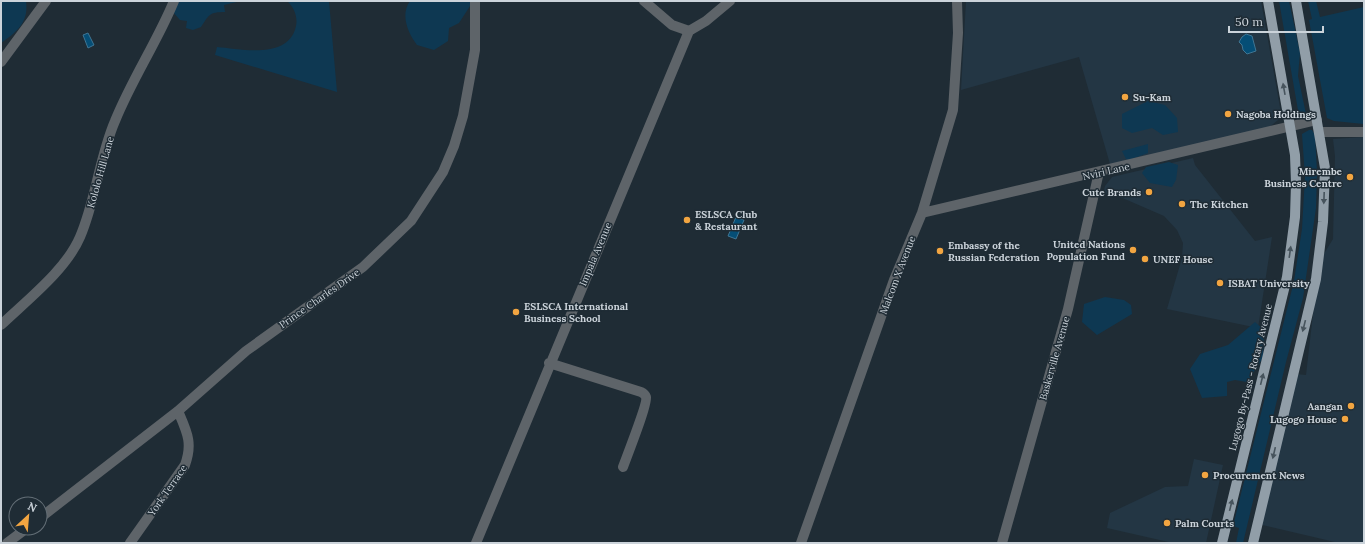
<svg xmlns="http://www.w3.org/2000/svg" width="1365" height="544" viewBox="0 0 1365 544" font-family="Lora,serif">
	<style>
		.built { fill: #233644 }
		.green { fill: #0e3852 }
		.water { fill: #054e76; stroke: #407694 }
		.lines { fill: none; stroke-linecap: round; stroke-linejoin: round }
		.minor { stroke: #5e6469; stroke-width: 10 }
		.major { stroke: #919ea8; stroke-width: 10 }
		.oneway { fill: #47545d }
		.poi-dot { fill: #f2a541; stroke: #1f2c35; stroke-width: 1.5 }
		.labels { text-anchor: middle; stroke-width: 3; stroke-linejoin: round; paint-order: stroke }
		.poi-label { font-size: 10px; font-weight: bold; fill: #cbd3da; stroke: #1f2c35; text-anchor: start }
		.street-label { font-size: 10px; fill: #cbd3da; stroke: #1f2c35 }
	</style>
	<rect width="100%" height="100%" fill="#1f2c35"/>
	<path class="built" d="M966,1h295l20,112 -3,7 -10,8 -158,36 -31,-107 -118,33z
		M1364,137v406h-25l-85,-20 41,-149 11,1 13,-113 14,-23 2,-83 -2,-17z
		M1193,158l2,7 60,76 17,-4 -14,91 -91,-19 15,-51 1,-15 -6,-13 -13,-14 -53,-23 -8,1 2,-8 7,-9z
		M1194,459l29,6 -17,78h-33l-66,-15 3,-15 55,-26 23,-1z"/>
	<path class="green" d="M1,1h25c3,21 -9,31 -25,42z
		M169,1h72l-17,4 1,7c-16,0 -16,3 -24,15l-8,3 -7,-2 1,-7 -7,-1 -13,-15z
		M287,1h42l8,91 -122,-37 2,-8c24,2 72,13 79,-21 2,-9 -2,-19 -9,-25z
		M410,1h61l1,2 -13,20 -10,5 -1,13 -14,9 -17,-5c-9,-12 -17,-30 -7,-44z
		M1279,1h10l11,52 -2,23 8,38 -3,3 -4,-1z
		M1308,1h8l4,16 44,-10v117l-30,-3 -7,-3 -18,-98 3,-1z
		M1148,101l17,4 12,13 1,14 -15,3 -11,-7 -20,5 -10,-5v-14z
		M1309,130h3l3,5 2,37 -1,36 -13,90 -17,64 -43,181h-7l3,-15 -6,-2 61,-245 8,-52 3,-53 -3,-42z
		M1148,144v9l-19,7 -3,-1 -4,-8z
		M1169,162l9,3 -2,15 -4,7 -22,-4 -8,-10 4,-6z
		M1105,297l19,3 7,5 1,9 -35,21 -15,-13 2,-18z
		M1255,322l9,8 -1,28 -16,24 -12,-2 -8,2v14l-25,2 -12,-29 10,-15 28,-9z"/>
	<path class="water" d="M88,33l6,12 -6,3 -5,-13z
		M1246,34l6,2 4,15 -9,3 -4,-4 -1,-5 -3,-3 3,-5z
		M736,217l8,3 -8,19 -8,-3z"/>
	<g class="lines">
		<path class="minor" d="M644,1l28,24 17,6 17,-10 24,-20
			M1,62l45,-61
			M1319,132h45
			M922,213l395,-93
			M1,325c26,-25 65,-55 79,-88 16,-37 19,-79 35,-116 17,-42 42,-79 59,-120
			M549,363l92,29c2,1 4,2 5,5 2,6 -19,59 -23,70
			M40,518l138,-107 68,-60 117,-84 48,-46 32,-49 11,-26 9,-30 12,-66v-49
			M7,543l20,-15
			M130,543l55,-78c8,-22 2,-33 -7,-54
			M476,543l213,-512
			M801,543l93,-263 28,-67 31,-103 5,-77 -1,-32
			M1002,543l66,-234 31,-137"/>
		<path class="major" d="M1222,543l65,-266 8,-60 1,-34 -1,-28 -27,-154
			M1253,543l63,-264 7,-57 2,-54 -29,-167"/>
	</g>
	<defs><path id="oneway-solid" d="M-6-.8H1V-3.2L6.5 0L1 3.2V.8H-6Z"/></defs>
	<g class="oneway">
		<use href="#oneway-solid" transform="translate(1284 89) rotate(-100)"/>
		<use href="#oneway-solid" transform="translate(1324 198) rotate(92)"/>
		<use href="#oneway-solid" transform="translate(1290 252) rotate(-82)"/>
		<use href="#oneway-solid" transform="translate(1304 326) rotate(104)"/>
		<use href="#oneway-solid" transform="translate(1262 379) rotate(-76)"/>
		<use href="#oneway-solid" transform="translate(1274 453) rotate(103)"/>
		<use href="#oneway-solid" transform="translate(1231 505) rotate(-76)"/>
	</g>
	<g class="poi-dot">
		<circle cx="1125" cy="97" r="4"/>
		<circle cx="1228" cy="114" r="4"/>
		<circle cx="1350" cy="177" r="4"/>
		<circle cx="1149" cy="192" r="4"/>
		<circle cx="1182" cy="204" r="4"/>
		<circle cx="687" cy="220" r="4"/>
		<circle cx="1133" cy="250" r="4"/>
		<circle cx="940" cy="251" r="4"/>
		<circle cx="1145" cy="259" r="4"/>
		<circle cx="1220" cy="283" r="4"/>
		<circle cx="516" cy="312" r="4"/>
		<circle cx="1351" cy="406" r="4"/>
		<circle cx="1345" cy="419" r="4"/>
		<circle cx="1205" cy="475" r="4"/>
		<circle cx="1167" cy="523" r="4"/>
	</g>
	<g class="labels">
		<g class="poi-label">
			<text x="1133" y="101">Su-Kam</text>
			<text x="1236" y="118">Nagoba Holdings</text>
			<text x="1342" y="175" text-anchor="end">Mirembe<tspan x="1342" dy="12">Business Centre</tspan></text>
			<text x="1141" y="196" text-anchor="end">Cute Brands</text>
			<text x="1190" y="208">The Kitchen</text>
			<text x="695" y="218">ESLSCA Club<tspan x="695" dy="12">&amp; Restaurant</tspan></text>
			<text x="1125" y="248" text-anchor="end">United Nations<tspan x="1125" dy="12">Population Fund</tspan></text>
			<text x="948" y="249">Embassy of the<tspan x="948" dy="12">Russian Federation</tspan></text>
			<text x="1153" y="263">UNEF House</text>
			<text x="1228" y="287">ISBAT University</text>
			<text x="524" y="310">ESLSCA International<tspan x="524" dy="12">Business School</tspan></text>
			<text x="1343" y="410" text-anchor="end">Aangan</text>
			<text x="1337" y="423" text-anchor="end">Lugogo House</text>
			<text x="1213" y="479">Procurement News</text>
			<text x="1175" y="527">Palm Courts</text>
		</g>
		<g class="street-label">
			<text transform="translate(1106 171) rotate(-13)" y="4">Nviri Lane</text>
			<text transform="translate(100 172) rotate(-74)" y="4">Kololo Hill Lane</text>
			<text transform="translate(595 254) rotate(-67)" y="4">Impala Avenue</text>
			<text transform="translate(897 275) rotate(-69)" y="4">Malcom X Avenue</text>
			<text transform="translate(319 298) rotate(-35)" y="4">Prince Charles Drive</text>
			<text transform="translate(1054 358) rotate(-74)" y="4">Baskerville Avenue</text>
			<text transform="translate(1250 377) rotate(-76)" y="4">Lugogo By-Pass - Rotary Avenue</text>
			<text transform="translate(167 490) rotate(-55)" y="4">York Terrace</text>
		</g>
	</g>
	<rect width="1365" height="544" fill="none" stroke="#cbd3da" stroke-width="4"/>
	<g transform="translate(28 516) rotate(26)"><circle r="19" fill="#1f2c35" stroke="#646f77"/>
	<path d="M0-3L7 15L0 10L-7 15Z" fill="#f2a541"/>
	<text y="-6" font-size="11" font-weight="bold" text-anchor="middle" fill="#cbd3da">N</text>
	</g>
	<path d="M1229 26v6h94v-6" fill="none" stroke="#cbd3da" stroke-width="2"/>
	<text x="1235" y="26" font-size="12" fill="#cbd3da" stroke="#1f2c35" stroke-width="3" paint-order="stroke">50 m</text>
</svg>
